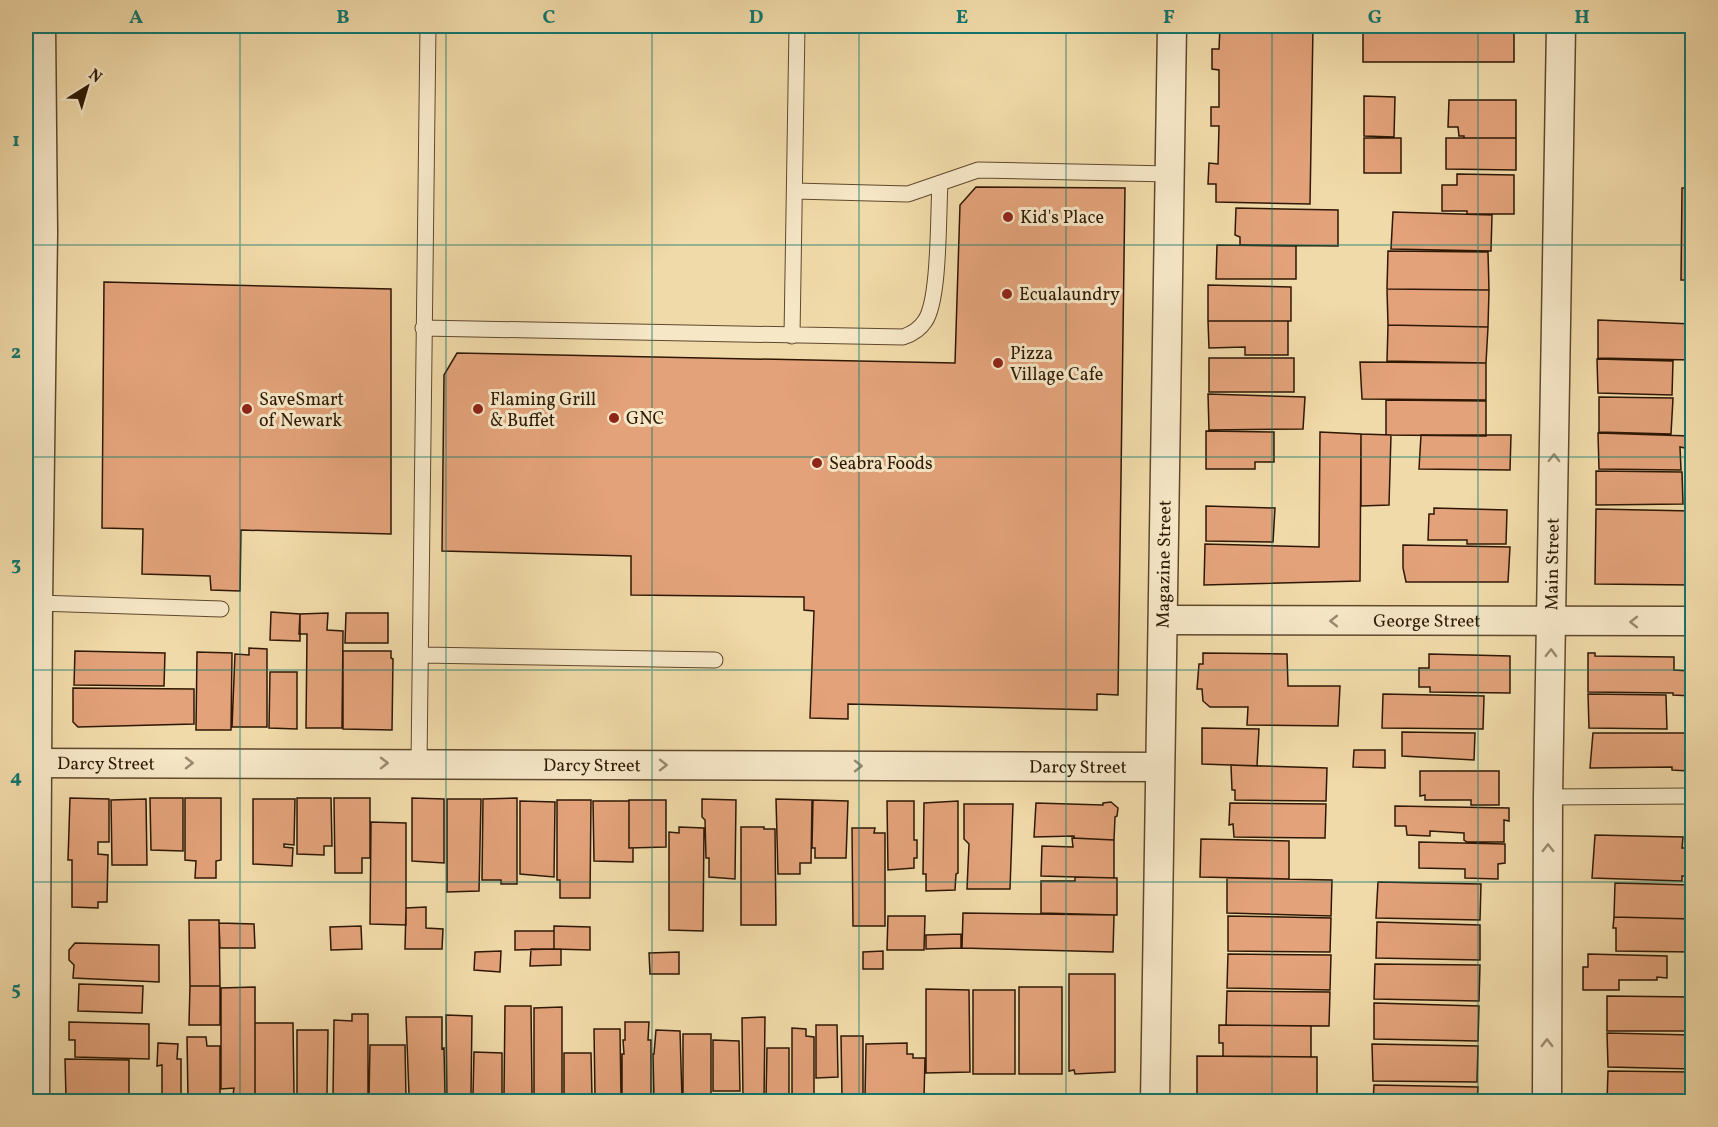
<svg xmlns="http://www.w3.org/2000/svg" width="1718" height="1127" viewBox="0 0 1718 1127" font-family="Vollkorn,serif">
	<style>
		.building { fill: #e3a27a; stroke: #2e1804; stroke-width: 1.5 }
		.lines { fill: none; stroke-linecap: round; stroke-linejoin: round }
		.lane-casing { stroke: #5f482d; stroke-width: 17 }
		.street-casing { stroke: #5f482d; stroke-width: 31 }
		.lane { stroke: #f6e7c7; stroke-width: 15 }
		.street { stroke: #f6e7c7; stroke-width: 28 }
		.oneway { stroke: #9c8a6f }
		.grid { fill: none; stroke: #0f766e; stroke-width: 1.5; stroke-opacity: 0.55 }
		.poi-dot { fill: #8f2418; stroke: #f6e7c7; stroke-width: 2 }
		.labels { text-anchor: middle; stroke-width: 6; stroke-linejoin: round; paint-order: stroke }
		.poi-label { font-size: 18px; fill: #2e1804; stroke: #f6e7c7; text-anchor: start }
		.street-label { font-size: 18px; fill: #2e1804; stroke: #f6e7c7 }
		.neatline { fill: none; stroke: #0f766e; stroke-width: 2 }
		.grid-label { font-size: 20px; text-anchor: middle; font-weight: bold; fill: #0f766e }
	</style>
	<rect width="100%" height="100%" fill="#f1daa9"/>
	<filter id="stains"><feTurbulence type="fractalNoise" baseFrequency=".00333" numOctaves="4"/><feColorMatrix values="0 0 0 0 .2 0 0 0 0 .09 0 0 0 0 .02 0 0 0 .5 -.17"/></filter>
	<radialGradient id="worn" r=".72"><stop offset=".6" stop-color="#630" stop-opacity="0"/><stop offset="1" stop-color="#630" stop-opacity=".3"/></radialGradient>
	<path class="building" d="M1220,26h93l-3,178 -94,-2v-18h-8l1,-21 9,1 1,-38h-8v-19h8v-37l-7,-1v-20h7z
		M1363,26h151v36h-151z
		M1364,96l31,1 -1,40 -30,-1z
		M1449,100h67v38h-52v-2h-5l-1,-9h-10z
		M1364,138h37v35h-37z
		M1446,138h70v32l-70,-1z
		M1457,174l57,1v39h-47v-3h-25v-26h15z
		M976,187l149,1 -7,507 -21,-1v16l-249,-6v15l-38,-1 4,-107 -10,-1v-13l-173,-2v-39l-189,-5 2,-176 13,-22 498,10 5,-158z
		M1682,188h10v92h-11z
		M1236,208l102,2v36l-98,-1v-8l-5,-2z
		M1393,212l99,3 -1,36 -100,-2z
		M1217,245l79,1v33h-80z
		M1388,251l100,1 1,38 -102,-1z
		M104,282l287,7v245l-150,-4 -1,61 -29,-1 -1,-14 -68,-2 1,-45 -41,-1z
		M1208,285l83,2v34h-83z
		M1387,289l102,1 -1,37 -100,-2z
		M1598,320l94,4v36l-94,-2z
		M1208,321h80v34h-43v-8l-36,1z
		M1388,325l100,2 -2,36 -99,-2z
		M1209,358h85v34h-85z
		M1597,359l76,2 -1,34 -74,-2z
		M1360,362l126,1v37l-124,-1z
		M1208,394l97,3 -2,32 -94,1z
		M1599,397l74,1 -2,36 -72,-2z
		M1386,400l100,1v35l-100,-1z
		M1206,431l68,1v30h-19v7h-49z
		M1320,432l41,2 -1,147 -156,4 1,-41 114,3z
		M1598,433l92,3v13l-10,-2 1,23 -82,-1z
		M1361,434l30,1 -2,70 -28,1z
		M1421,435h90l-1,35 -91,-1z
		M1596,471l86,1 1,32 -87,1z
		M1206,506l69,2 -2,34 -67,-1z
		M1434,508l73,2 -1,34h-39v-4h-39l1,-26h5z
		M1596,509l96,2v74l-97,-1z
		M1403,545l107,2 -2,35h-102l-3,-14z
		M271,612l29,2v27l-30,-1z
		M328,613l-1,17 16,1 -1,97h-36l1,-94h-8l1,-20z
		M346,613h42v30h-43z
		M249,648l18,1v78h-35l3,-73 14,1z
		M75,651l90,2 -1,33 -90,-1z
		M343,651h48v7l2,1 -1,71 -49,-1z
		M197,652l35,1 -1,77h-35z
		M1203,653l84,1 1,32h52l-2,40 -91,-1 1,-18h-38l-7,-6 -1,-12h-5l2,-25h4z
		M1588,653h7v3l79,1v13l15,1v-11h3v36l-19,-1v-2l-85,-1z
		M1429,654l81,2v37l-80,-1v-5h-11v-19h10z
		M270,672h27v57l-28,-1z
		M73,688l121,1v35l-116,3 -5,-5z
		M1383,694l101,2 -1,33 -101,-1z
		M1588,694l78,1 1,34 -78,-1z
		M1202,728l57,1 -2,37 -55,-2z
		M1402,732l73,1 -1,27 -72,-4z
		M1593,733h96l-1,38 -16,-1v-3l-82,1z
		M1354,750h31v18l-32,-1z
		M1231,765l96,3 -1,33 -91,-1v-10h-3z
		M1420,771h79v34h-28v-5h-46v-5l-5,1z
		M70,798l39,1v43h-11v12l10,1 -1,47h-9v6l-26,-1v-47h-4z
		M150,798h33v53l-32,-1z
		M185,798h36v62l-5,1v17h-21l1,-17 -11,-1z
		M297,798h34l1,48h-8v9l-27,-1z
		M334,798h36v60h-8v15h-27z
		M412,798l32,1v64l-32,-2z
		M517,798v86h-16v-4h-19l1,-81z
		M146,799l1,66h-35l-1,-65z
		M253,799h42l-1,46 -10,-1v3l9,1 -1,18 -39,-2z
		M447,799h34l-2,92 -32,1z
		M702,799l34,1 -1,79 -26,-2v-19h-3l-1,-38 -3,-3z
		M776,799l36,1 -1,63h-11v11h-22z
		M557,800h34l-1,98h-30v-18h-3z
		M629,800h37v47l-37,1z
		M813,800l35,1 -2,57h-31v-10h-3z
		M520,801l35,1 -1,75 -34,-3z
		M593,801h36v47h4v14l-39,-1z
		M887,801h27v39h3v18h-3v10l-26,2z
		M958,801v72l-2,1 -1,16 -29,1v-17h-3l1,-71z
		M1111,802l7,6 -1,8 -2,1 -1,23 -40,-2v-2l-40,1 2,-34 67,2v-2z
		M1230,803l96,1 -1,34 -91,-1 -1,-13 -4,1z
		M964,804h49l-3,85h-43l2,-45 -5,-5z
		M1395,806l114,2v13l-5,-1v22h-37l-3,-2v-7l-34,-2v5l-23,-1 -1,-9h-11z
		M371,822l35,1v102l-36,-1z
		M679,827l25,1 -1,103 -34,-1v-98l10,1z
		M741,827h23v2h11l1,96h-35z
		M852,828h23l-1,5h11v93h-32z
		M1595,835l88,2 -1,11h8v28h-8v5l-90,-3z
		M1072,838l42,2v38l-73,-2 1,-30 31,1z
		M1201,839l88,2v38l-89,-2z
		M1419,842l86,2v19l-7,1v15l-33,-1v-9l-46,-1z
		M1075,877l42,1v37l-76,-2v-32h34z
		M1227,878l105,2 -1,36 -104,-3z
		M1378,882l103,2 -1,36 -104,-2z
		M1615,883l77,2v34l-78,-2z
		M426,907v21l17,1 -1,20h-37l1,-41z
		M963,913l151,2 -1,37 -151,-4z
		M888,916h37l-1,34h-37z
		M1228,916l103,2 -1,34 -102,-1z
		M1614,917l78,2v33l-76,-1v-23h-3z
		M189,920h30l1,66h-30z
		M1377,922l103,3v35l-104,-2z
		M219,923l35,1 1,24h-35z
		M361,926l1,23 -31,1 -1,-23z
		M554,926l36,1v23l-36,-1z
		M515,931h39v18l-39,1z
		M961,934v14l-35,1v-14z
		M75,943l84,2v37l-86,-4 1,-13 -5,-5v-10z
		M531,949h30v16l-31,1z
		M501,951l-1,21 -26,-2 1,-18z
		M883,951v18h-20v-17z
		M679,952v22h-29l-1,-21z
		M1228,954l103,1 -1,35 -103,-2z
		M1588,954l79,2v22l-10,-1v3h-38v10h-36v-23h5z
		M1375,964l105,1 -1,36 -105,-2z
		M1069,974h46v98l-40,2 -1,-4 -5,1z
		M79,984l64,2 -1,27 -64,-2z
		M190,986h30v39h-31z
		M255,987v108h-22l1,-7 -13,1v-101z
		M1019,987h43v87h-43z
		M926,989l43,1 1,82 -44,1z
		M973,990h42v84h-42z
		M1227,991l103,1 -1,34 -103,-1z
		M1607,996l85,1v34h-85z
		M1374,1003l105,3 -1,35 -104,-2z
		M505,1006h26l1,88h-28z
		M562,1007v90l-28,1v-90z
		M352,1014h16v86l-35,-2 1,-78 18,1z
		M446,1015l26,1 -1,80h-11v6h-13z
		M406,1017h36v32l2,-1 1,47h-3v3h-26l-7,-4z
		M765,1017l-1,82h-21l-1,-81z
		M69,1022l80,2v35l-74,-2v-17h-6z
		M625,1022h24l-1,18h3v60l-29,-2v-44h2l-1,-14h2z
		M255,1023h38l1,71 -39,1z
		M816,1025h21l1,52 -22,1z
		M1219,1025l92,1v31l-88,-1v-13h-4z
		M792,1028l14,1v7l8,1v59l-22,1z
		M594,1029h26l1,68 -26,-1z
		M297,1030h31l-1,65 -30,-1z
		M656,1030l24,1 2,68 -28,1 -1,-46h1z
		M1607,1033l85,2v34l-84,-2z
		M683,1034h28v63h-28z
		M841,1036h22v62l-21,-1z
		M187,1037h19l1,9h13v53h-32z
		M713,1040l26,1 1,50h-27z
		M158,1043l20,1 -1,15h4v37l-19,1v-32l-5,1z
		M907,1043v11h6v4h12l-1,40 -59,-1 1,-53z
		M1372,1044l106,2 -1,36 -104,-1z
		M370,1045h35l1,53 -37,-1z
		M767,1048h22v51h-23z
		M474,1052l28,1v42h-29z
		M564,1053h27l1,44h-28z
		M1197,1056l120,1v45h-120z
		M65,1059l64,1v36l-63,1z
		M1608,1071l84,1v30h-85z
		M1374,1085l104,2 -1,15h-104z"/>
	<g class="lines">
		<defs>
			<path id="lane" d="M795,191l113,3 70,-24 192,4
				M423,328l480,9c9,-3 17,-8 22,-16 15,-21 13,-108 15,-138
				M792,336l5,-310
				M38,603l183,6
				M421,655l294,5
				M419,763l9,-737
				M1548,797l144,-1"/>
			<g id="street">
				<path id="s1" d="M1163,620l529,1"/>
				<path id="s2" d="M26,763l1133,4"/>
				<path d="M35,1102l3,-499 5,-370 -2,-207"/>
				<path id="s3" d="M1155,1102l17,-1076"/>
				<path id="s4" d="M1547,1102l1,-305 13,-771"/>
			</g>
		</defs>
		<use href="#lane" class="lane-casing"/>
		<use href="#street" class="street-casing"/>
		<use href="#lane" class="lane"/>
		<use href="#street" class="street"/>
	</g>
	<defs><path id="oneway-chevron" d="M-2-3.5L2.5 0L-2 3.5" fill="none" stroke-width="1.6" stroke-linecap="round" stroke-linejoin="round" transform="scale(1.5)"/></defs>
	<g class="oneway">
		<use href="#oneway-chevron" transform="translate(1554 458) rotate(-89)"/>
		<use href="#oneway-chevron" transform="translate(1334 621) rotate(-180)"/>
		<use href="#oneway-chevron" transform="translate(1634 622) rotate(180)"/>
		<use href="#oneway-chevron" transform="translate(1551 653) rotate(-89)"/>
		<use href="#oneway-chevron" transform="translate(189 763)"/>
		<use href="#oneway-chevron" transform="translate(384 763)"/>
		<use href="#oneway-chevron" transform="translate(663 765)"/>
		<use href="#oneway-chevron" transform="translate(858 766)"/>
		<use href="#oneway-chevron" transform="translate(1548 848) rotate(-90)"/>
		<use href="#oneway-chevron" transform="translate(1547 1043) rotate(-90)"/>
	</g>
	<path class="grid" d="M240,26v1076M446,26v1076M652,26v1076M859,26v1076M1066,26v1076M1272,26v1076M1478,26v1076M26,245h1666M26,457h1666M26,670h1666M26,882h1666"/>
	<g class="poi-dot">
		<circle cx="1008" cy="217" r="6"/>
		<circle cx="1007" cy="294" r="6"/>
		<circle cx="998" cy="363" r="6"/>
		<circle cx="247" cy="409" r="6"/>
		<circle cx="478" cy="409" r="6"/>
		<circle cx="614" cy="418" r="6"/>
		<circle cx="817" cy="463" r="6"/>
	</g>
	<g class="labels">
		<g class="poi-label">
			<text x="1020" y="223">Kid's Place</text>
			<text x="1019" y="300">Ecualaundry</text>
			<text x="1010" y="359">Pizza<tspan x="1010" dy="21">Village Cafe</tspan></text>
			<text x="259" y="405">SaveSmart<tspan x="259" dy="21">of Newark</tspan></text>
			<text x="490" y="405">Flaming Grill<tspan x="490" dy="21">&amp; Buffet</tspan></text>
			<text x="626" y="424">GNC</text>
			<text x="829" y="469">Seabra Foods</text>
		</g>
		<g class="street-label">
			<text dy="6" stroke="none"><textPath href="#s4" startOffset="538">Main Street</textPath></text>
			<text dy="6" stroke="none"><textPath href="#s3" startOffset="538">Magazine Street</textPath></text>
			<text dy="6" stroke="none"><textPath href="#s1" startOffset="264">George Street</textPath></text>
			<text dy="6" stroke="none"><textPath href="#s2" startOffset="80">Darcy Street</textPath></text>
			<text dy="6" stroke="none"><textPath href="#s2" startOffset="566">Darcy Street</textPath></text>
			<text dy="6" stroke="none"><textPath href="#s2" startOffset="1052">Darcy Street</textPath></text>
		</g>
	</g>
	<rect width="1718" height="1127" fill="none" stroke="#f1daa9" stroke-width="66"/>
	<g transform="translate(87 87) rotate(37)" stroke="#f6e7c7" stroke-width="4.5" paint-order="stroke">
	<path d="M0-4.5L10 22L0 15L-10 22Z" fill="#2e1804"/>
	<text y="-9" font-size="16" font-weight="bold" text-anchor="middle" fill="#2e1804">N</text>
	</g>
	<rect x="33" y="33" width="1652" height="1061" class="neatline"/>
	<g class="grid-label">
		<text x="136" y="23">A</text>
		<text x="343" y="23">B</text>
		<text x="549" y="23">C</text>
		<text x="756" y="23">D</text>
		<text x="962" y="23">E</text>
		<text x="1169" y="23">F</text>
		<text x="1375" y="23">G</text>
		<text x="1582" y="23">H</text>
		<text x="16" y="146">1</text>
		<text x="16" y="358">2</text>
		<text x="16" y="570">3</text>
		<text x="16" y="783">4</text>
		<text x="16" y="995">5</text>
	</g>
	<rect width="100%" height="100%" filter="url(#stains)"/>
	<rect width="100%" height="100%" fill="url(#worn)"/>
</svg>
